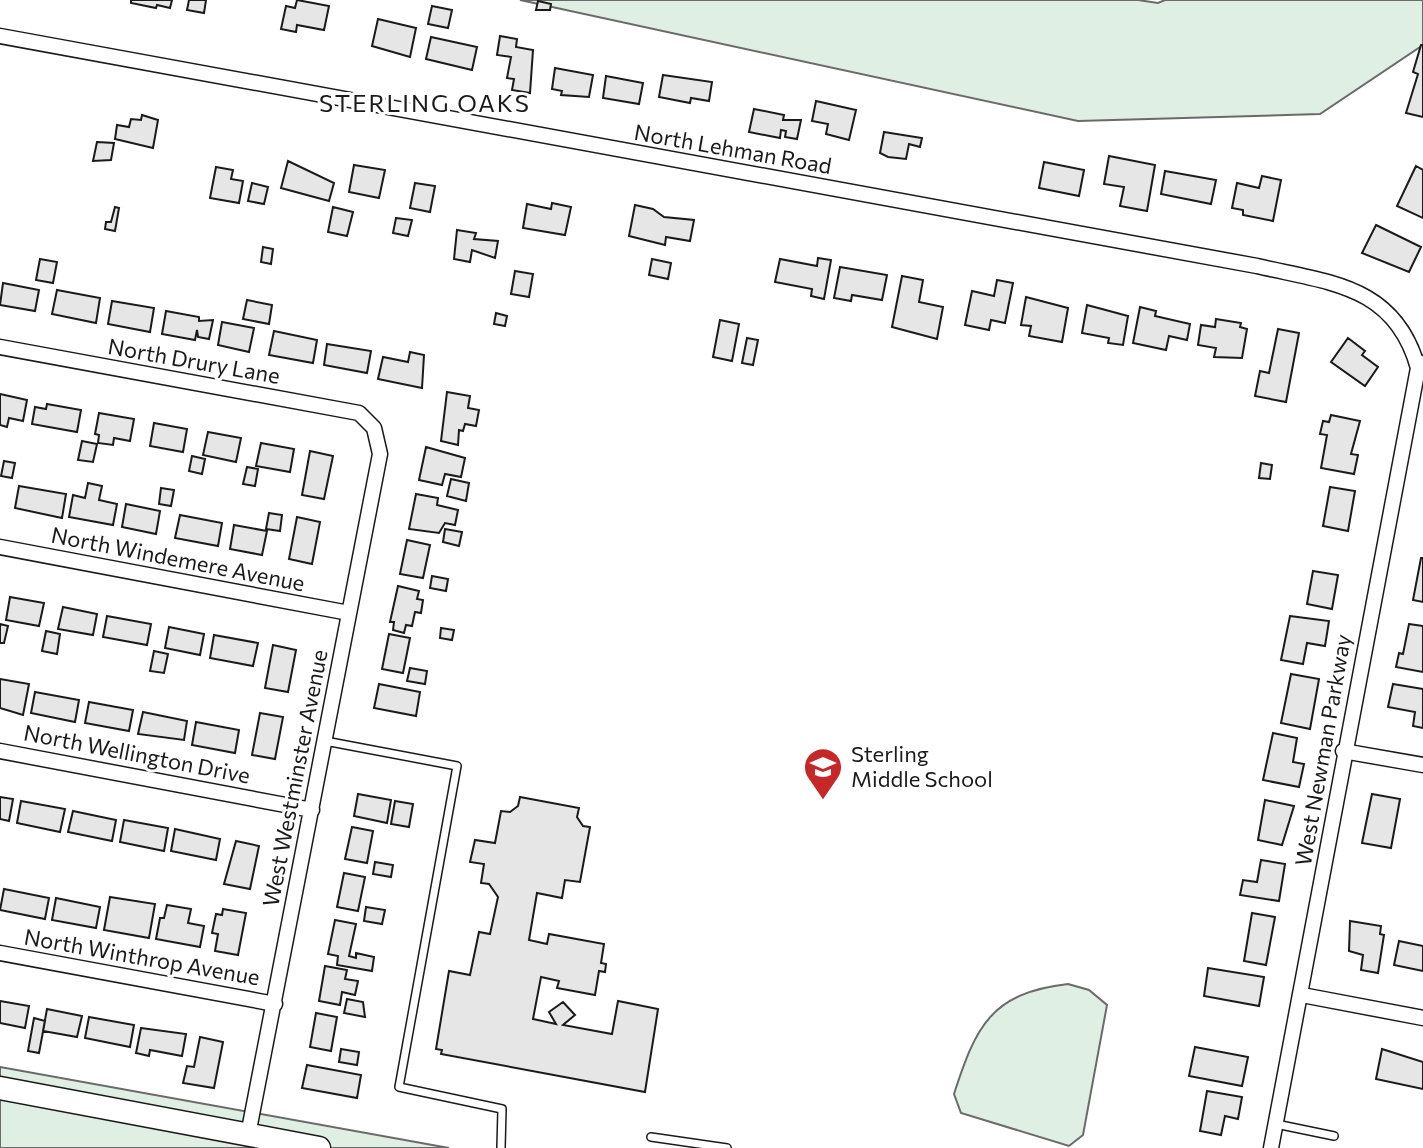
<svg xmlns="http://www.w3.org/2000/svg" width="1423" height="1148" viewBox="0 0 1423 1148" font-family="Commissioner,sans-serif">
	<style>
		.green { fill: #e0efe3; stroke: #6a6a6a; stroke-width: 2 }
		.building { fill: #e6e6e6; stroke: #1a1a1a; stroke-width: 2 }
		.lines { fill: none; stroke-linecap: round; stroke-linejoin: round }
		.service-casing { stroke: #1a1a1a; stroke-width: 10 }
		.minor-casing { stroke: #1a1a1a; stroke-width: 17 }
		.secondary-casing { stroke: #1a1a1a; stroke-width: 25 }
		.service { stroke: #fff; stroke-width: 7 }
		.minor { stroke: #fff; stroke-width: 14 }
		.secondary { stroke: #fff; stroke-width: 22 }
		.labels { text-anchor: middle; stroke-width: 6; stroke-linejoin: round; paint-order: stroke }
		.street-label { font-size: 22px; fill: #1a1a1a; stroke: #fff }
		.poi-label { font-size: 22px; fill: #1a1a1a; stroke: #fff; text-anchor: start }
		.neighbourhood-label { font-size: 24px; letter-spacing: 2px; fill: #1a1a1a; stroke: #fff }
	</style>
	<rect width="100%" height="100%" fill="#fff"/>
	<path class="green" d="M520,0h618l20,3 7,-3h258v45l-103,69 -242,7z
		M1068,984l21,6 18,15 -24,130 -14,11 -108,-33 -7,-19c22,-68 37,-101 114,-110z
		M0,1067l449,81h-449z"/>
	<path class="building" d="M131,0h41l-2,8 -13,-3 -1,3 -25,-5z
		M189,0h17l-2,13 -17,-3z
		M297,0l32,6 -5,24 -27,-5 -1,7 -15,-3 5,-23 9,2z
		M538,1l13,3 -1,6h-14z
		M432,6l20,4 -4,18 -20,-4z
		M378,19l38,9 -6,29 -38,-11z
		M500,36l17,3 -1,8 17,3 -3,43 -18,-3 2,-11 -7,-1 4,-21 -14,-2z
		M431,37l46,10 -5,23 -46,-11z
		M1421,45h2v72l-17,-4 12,-39 -5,-2z
		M555,68l38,7 -4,22 -28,-2 1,-4 -10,-2z
		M663,75l49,7 -3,19 -18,-3 -1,5 -31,-6z
		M606,76l37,7 -4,21 -36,-6z
		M816,101l40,9 -7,30 -23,-6 2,-10 -16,-3z
		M754,109l30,6 -1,5h18l-4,19 -12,-2 1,-6 -5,-1 -1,8 -31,-6z
		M142,115l16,5 -5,28 -38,-9 2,-14 12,2 2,-8 10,1z
		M884,132l38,6 -2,9 -11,-3 -3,15 -18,-2 -8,-4z
		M97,142l17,1 -3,17 -18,1z
		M1109,156l46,9 -8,46 -27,-5 4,-19 -20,-3z
		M288,161l46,22 -5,18 -48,-13z
		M1044,162l40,8 -5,26 -40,-8z
		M354,165l31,5 -6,28 -30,-6z
		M1416,166l7,4v48l-26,-12z
		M216,167l17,3 -2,9 12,2 -4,22 -29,-5z
		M1165,171l51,9 -5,24 -50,-10z
		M1262,176l19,4 -8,41 -30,-6v-5l-11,-2 5,-25 22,5z
		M252,183l16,4 -4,17 -16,-3z
		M415,183l20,3 -5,26 -20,-4z
		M552,203l19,4 -6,28 -42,-7 4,-24 24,5z
		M635,205l18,4 11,8 30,3 -4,21 -24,-4 -1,8 -36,-9z
		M115,207l4,1 -4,23 -10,-2 1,-7h5z
		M333,207l20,5 -6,24 -19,-4z
		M396,218l16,2 -4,16 -15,-3z
		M1376,225l45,22 -12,25 -47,-19z
		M457,230l19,3 -2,6 24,2 -3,17 -23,-8 -2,12 -16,-3z
		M263,247l10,2 -2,15 -10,-2z
		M818,258l13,2 -7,39 -13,-3 1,-7 -37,-7 5,-23 37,7z
		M40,259l17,3 -4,21 -17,-3z
		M652,259l19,4 -3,16 -19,-4z
		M840,267l47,8 -5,25 -30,-5 -1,6 -17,-3z
		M515,271l18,3 -4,23 -18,-3z
		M902,276l21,4 -4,22 24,5 -6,32 -45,-12z
		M997,280l16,3 -8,40 -14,-3 -2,10 -24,-5 7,-34 22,5z
		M3,283l36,7 -4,21 -35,-6z
		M57,290l43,8 -4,25 -44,-9z
		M1026,297l42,11 -6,34 -33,-6 2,-10 -10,-1z
		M247,300l25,5 -3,19 -26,-5z
		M112,301l42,7 -4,24 -42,-8z
		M1087,305l41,11 -5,29 -15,-2 1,-5 -27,-5z
		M1140,307l16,4 -1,5 35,8 -3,16 -18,-4 -3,14 -33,-7z
		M166,311l33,6v4l14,-1 -4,19 -11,-2 -1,-7 -2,10 -33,-6z
		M496,313l11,3 -2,10 -11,-2z
		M1216,319l25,4 -1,4 7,2 -5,29 -28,-1 2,-9 -18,-3 3,-20 14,2z
		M720,320l19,4 -7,37 -19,-4z
		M222,322l32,6 -5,24 -31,-7z
		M1278,329l21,4 -13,69 -31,-6 5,-25 9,2z
		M274,331l43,9 -4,23 -44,-8z
		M747,338l11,2 -5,25 -11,-2z
		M1348,338l17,13 -3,4 16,12 -13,19 -34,-24z
		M327,344l44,7 -4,22 -43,-8z
		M410,352l14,3 -2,33 -44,-9 5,-22 25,5z
		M447,392l23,4 -2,12 11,2 -3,16 -11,-2 -2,7 -4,-1 -1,15 -17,-4z
		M0,394l27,6 -4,21 -14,-3 -2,9 -7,-2z
		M47,404l34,6 -4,22 -45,-8 3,-17 11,2z
		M99,413l35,6 -4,22 -16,-3 -1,7 -15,-2 1,-8 -4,-1z
		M1331,415l29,6 -9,33 7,1 -4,19 -33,-6 6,-33 -7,-1 3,-13 6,1z
		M154,423l33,6 -4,23 -33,-6z
		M208,432l33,6 -5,24 -33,-7z
		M82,441l15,3 -4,18 -15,-2z
		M261,443l33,6 -4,23 -34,-6z
		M426,447l39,11 -4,19 -16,-3 -3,11 -23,-5z
		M310,451l23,5 -9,43 -22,-4z
		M192,456l13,3 -3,15 -13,-3z
		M4,461l11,2 -3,15 -11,-2z
		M1261,463l11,2 -2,14 -11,-1z
		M247,467l11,2 -3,17 -12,-2z
		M451,479l18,4 -3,18 -19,-5z
		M88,483l14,3 -3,14 18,4 -4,21 -44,-8 4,-22 12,3z
		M19,486l47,8 -4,24 -47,-10z
		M1330,487l25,4 -7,40 -25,-5z
		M161,488l13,2 -3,16 -12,-2z
		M416,494l22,4 -1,7 21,5 -3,15 -10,-2 -6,10 -30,-4z
		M126,504l34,7 -4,23 -34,-7z
		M269,513l13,2 -2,16 -14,-2z
		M180,515l42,8 -4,23 -43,-8z
		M297,517l23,5 -8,42 -23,-5z
		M234,525l33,6 -5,24 -32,-6z
		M445,529l17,3 -3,14 -16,-4z
		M407,540l23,5 -7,33 -23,-4z
		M1421,558h2v44l-10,-2z
		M1313,571l25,4 -6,34 -25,-5z
		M432,576l16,3 -2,12 -16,-3z
		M398,586l21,5 -2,8 6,1 -2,13 -6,-1 -3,14 -6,-1 -2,8 -11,-3 1,-8h-4z
		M10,597l34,6 -5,23 -33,-6z
		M63,607l34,7 -4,21 -35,-6z
		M107,616l44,8 -4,21 -44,-8z
		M1290,616l39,5 -4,25 -18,-3 -4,21 -22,-4z
		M0,624l8,2 -4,17h-4z
		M1409,624l14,2v46l-27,-5 3,-14 4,1z
		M169,627l35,7 -4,21 -35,-7z
		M441,628l13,2 -2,10 -12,-2z
		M46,631l14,3 -3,20 -15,-3z
		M389,634l21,4 -7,35 -21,-4z
		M214,635l44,8 -5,23 -43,-8z
		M273,645l23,5 -8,42 -23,-4z
		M154,651l14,3 -4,19 -14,-2z
		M410,668l17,3 -2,13 -18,-3z
		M1291,674l28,5 -9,50 -29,-6z
		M0,679l29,5 -6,31 -23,-7z
		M379,684l41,8 -4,24 -42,-8z
		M1393,684l30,5v39l-10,-2 2,-14 -27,-5z
		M35,692l44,8 -4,22 -44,-9z
		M89,702l44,8 -4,21 -44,-8z
		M143,712l44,9 -3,19 -46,-6z
		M260,713l23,4 -8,42 -23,-4z
		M196,722l43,8 -4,23 -43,-8z
		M1273,733l24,5 -4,24 11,2 -5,23 -36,-7z
		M358,794l33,6 -4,23 -33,-7z
		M1372,794l28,5 -9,49 -29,-5z
		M0,797l13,2 -4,22 -9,-2z
		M520,797l59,11 -2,9 6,9 7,1 -10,55 -15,-2 -3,18 -25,-5 -8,47 18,4 2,-10 55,10 -3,19 5,1 -1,8 -6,-1 -4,24 -38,-7 2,-7 -18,-4 -8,42 23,5 -7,-12 14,-10 12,13 -12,10 49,9 6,-33 40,8 -13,83 -204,-38 1,-4 -6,-1 13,-78 21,4 9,-43 11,2 8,-37 -9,-13 -8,-1 3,-19 -14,-2 5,-22 20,3 6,-32 9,1 8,-6z
		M1265,800l29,6 -12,39 -24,-5z
		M21,801l44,8 -5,23 -43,-9z
		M395,801l18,3 -4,23 -18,-3z
		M73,811l43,9 -4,21 -44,-9z
		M124,820l44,8 -4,23 -44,-9z
		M352,827l21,4 -6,32 -22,-4z
		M175,829l45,10 -4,21 -45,-9z
		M236,841l23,5 -9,43 -26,-5z
		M1261,860l24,4 -6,37 -39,-6 3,-15 14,2z
		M375,862l18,3 -2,12 -18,-3z
		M344,873l21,4 -7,34 -21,-4z
		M4,889l45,9 -4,21 -45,-9z
		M110,897l45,7 -6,34 -45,-8z
		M56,898l44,9 -4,21 -44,-8z
		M167,905l24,4 -3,14 16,3 -4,21 -44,-8 4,-21h4z
		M366,907l19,3 -3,14 -18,-3z
		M223,909l23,4 -8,42 -23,-4 3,-17 -6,-1 4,-19 6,1z
		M1252,913l23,4 -9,48 -22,-4z
		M335,920l21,4 -7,32 7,2v-5l18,4 -2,14 -35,-6 1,-9 -10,-2z
		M1350,921l31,5 -1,8 4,1 -6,38 -17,-3 2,-15 -14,-4z
		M1399,941l24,5v25l-29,-6z
		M325,966l22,4 -2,9 13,2 -3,14 -13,-3 -2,13 -21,-4z
		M1208,968l56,9 -5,29 -55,-10z
		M347,999l16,3 2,15 -21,-4z
		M0,1001l29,5 -4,22 -25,-5z
		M47,1009l35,7 -5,21 -34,-6z
		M316,1013l21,4 -6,34 -21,-4z
		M89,1017l45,8 -4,22 -45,-9z
		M34,1018l11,3 -6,32 -11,-2z
		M141,1028l45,6 -4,22 -32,-6 -1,6 -13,-3z
		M200,1037l23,5 -9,46 -31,-5 4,-17 7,1z
		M1195,1047l53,10 -6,29 -53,-10z
		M341,1049l18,3 -2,13 -18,-3z
		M1382,1049l41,13v27l-47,-10z
		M307,1065l54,10 -4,23 -55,-10z
		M1207,1091l35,6 -4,22 -13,-3 -4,19 -21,-4z"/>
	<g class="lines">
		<defs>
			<path id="service" d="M325,741l132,25 -58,321 103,22 -1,39
				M1276,1124l58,12
				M651,1137l76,11"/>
			<path id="minor" d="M0,36l1257,230c73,17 138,19 161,102
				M0,347l359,66 15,15 6,26 -132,681
				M0,547l349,66
				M0,751l312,59
				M1343,751l80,14
				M0,953l275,51
				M1302,995l121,23
				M1271,1148l147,-780 5,-5"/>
			<path id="secondary" d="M0,1088l319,60"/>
		</defs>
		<use href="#service" class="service-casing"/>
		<use href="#minor" class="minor-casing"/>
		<use href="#secondary" class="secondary-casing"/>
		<use href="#service" class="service"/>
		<use href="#minor" class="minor"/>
		<use href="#secondary" class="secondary"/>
	</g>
	<defs>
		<symbol id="school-pin" viewBox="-11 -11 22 30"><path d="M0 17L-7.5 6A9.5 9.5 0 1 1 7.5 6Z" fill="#c62828" stroke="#fff"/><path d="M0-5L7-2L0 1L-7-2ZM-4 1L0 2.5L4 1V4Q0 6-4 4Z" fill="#fff"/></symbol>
	</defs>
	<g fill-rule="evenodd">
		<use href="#school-pin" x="801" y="745" width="44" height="60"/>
	</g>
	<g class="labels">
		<g class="street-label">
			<text transform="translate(733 149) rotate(10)" y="8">North Lehman Road</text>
			<text transform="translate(194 361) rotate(10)" y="8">North Drury Lane</text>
			<text transform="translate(178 559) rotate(11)" y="8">North Windemere Avenue</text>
			<text transform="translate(1323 750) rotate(-80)" y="8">West Newman Parkway</text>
			<text transform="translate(137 754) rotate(11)" y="8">North Wellington Drive</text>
			<text transform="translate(295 778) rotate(-79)" y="8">West Westminster Avenue</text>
			<text transform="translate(142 957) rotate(10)" y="8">North Winthrop Avenue</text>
		</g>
		<g class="poi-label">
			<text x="851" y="762">Sterling<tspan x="851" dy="25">Middle School</tspan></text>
		</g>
		<g class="neighbourhood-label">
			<text x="425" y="112">STERLING OAKS</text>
		</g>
	</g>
</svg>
